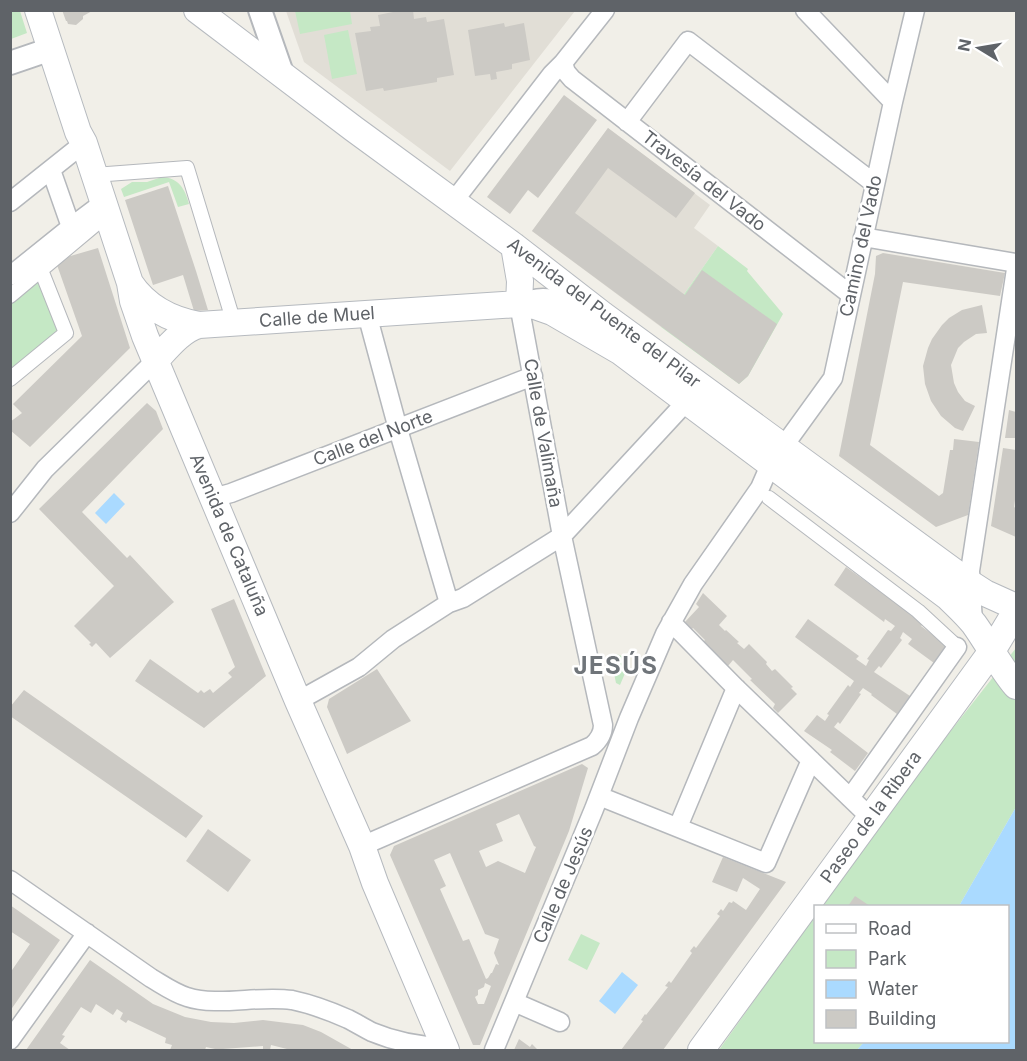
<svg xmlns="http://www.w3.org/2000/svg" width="1027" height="1061" viewBox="0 0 1027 1061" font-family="Inter,sans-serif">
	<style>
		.education { fill: #e1ded6 }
		.green { fill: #c5e8c5 }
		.water { fill: #aadaff }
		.building { fill: #cccac5; fill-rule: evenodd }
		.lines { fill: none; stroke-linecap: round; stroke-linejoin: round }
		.pedestrian-casing { stroke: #b5b8bc; stroke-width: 16 }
		.minor-casing { stroke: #b5b8bc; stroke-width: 21 }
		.tertiary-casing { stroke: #b5b8bc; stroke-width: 26 }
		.secondary-casing { stroke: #b6babf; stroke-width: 28 }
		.pedestrian { stroke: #fff; stroke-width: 14 }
		.minor { stroke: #fff; stroke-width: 18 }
		.tertiary { stroke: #fff; stroke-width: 22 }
		.secondary { stroke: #fff; stroke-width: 26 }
		.labels { text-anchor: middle; stroke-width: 5; stroke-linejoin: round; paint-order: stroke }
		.street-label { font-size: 18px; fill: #5f6368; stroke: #fff }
		.district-label { font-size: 24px; font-weight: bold; letter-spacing: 1.5px; fill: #70757a; stroke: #fff }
	</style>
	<rect width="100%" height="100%" fill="#f1efe8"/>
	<path class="education" d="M286,11h289l-125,160 -146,-109z
		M608,128l102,77 -16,23 24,18 -57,81 -129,-96z"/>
	<path class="green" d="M11,10l9,1 7,22 -16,6z
		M295,11h55l2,13 -52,10z
		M348,30l9,44 -25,5 -8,-44z
		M162,177c17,1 23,12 27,27l-11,3 -9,-25 -45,15 -3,-8 11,-7h15z
		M718,246l30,23 -1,2 36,43 -35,62 -9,8 -78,-57z
		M39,280l24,53 -52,46v-77z
		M1016,648v159l-57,99h-137l83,-117z
		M616,654l6,2 4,15 -6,14 -4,-2 -5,-24 2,-3z
		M815,915l1,127h48l-7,8h-138z
		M581,934l19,9 -13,27 -19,-10z"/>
	<path class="water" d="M114,493l11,11 -19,20 -11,-11z
		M1016,807v243h-159l7,-8h144v-136h-49z
		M622,972l16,13 -23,29 -16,-13z"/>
	<path class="building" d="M62,10h32l-11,6v3l-7,6 -8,-1 -1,-3h-1z
		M403,10h10l1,9 12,-2 1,5 17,-3 10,56 -17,3v4l-53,9 -1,-3 -17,3 -11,-58 16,-2 -1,-4 10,-1 -2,-11z
		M504,23l1,4 19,-4 6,37 -18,4v5l-16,3 1,7 -6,1 -1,-6 -15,2 -7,-46z
		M564,95l33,25 -59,78 -10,-8 -18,24 -23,-17z
		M608,128l87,65 -19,25 -68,-50 -33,45 110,82 17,-25 75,54 -29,52 -9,8 -207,-153z
		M168,186l28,85 12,39 -14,1 -11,-36 -30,10 -28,-85z
		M98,248l32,100 -100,99 -20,-17v-8l12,-9 -9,-9 69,-68 -25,-71 10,-8z
		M883,253l122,20 -5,23 -97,-14 -33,163 69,51 4,-3 7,-43h3l1,-11 25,3 -11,73 -32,12 -97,-71 36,-182 1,-18z
		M982,305l5,28 -11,1 -12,8 -6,6 -7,17 3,18 4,9 7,9 10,5 -12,25 -8,-3 -14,-12 -10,-15 -6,-17 -2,-18 5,-18 4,-9 10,-14 7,-7 13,-8z
		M147,403l9,8 7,18 -81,83 45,46 3,-3 44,47 -64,56 -14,-15 -4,4 -3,-3 2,-1 -17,-17 40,-40 -75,-77z
		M1009,410l7,2v26h-11z
		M1003,448l13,2v42l-2,16 2,-3v32l-25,-11z
		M846,567l78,56 -3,3 25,19 -12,18 -26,-19 4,-5 -9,-7 -3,6 2,2 -21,28 -2,-2 -5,6 36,24 -13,18 -26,-19 1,-1 -9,-6 -4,5 2,1 -21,30 -2,-2 -4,5 34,26 -13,18 -25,-19 2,-2 -28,-19 13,-16 8,6 4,-6 -2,-1 21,-29 2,2 4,-6 -59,-44 13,-18 51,37 -3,3 10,7 3,-6 -2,-1 11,-15 10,-14 3,1 4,-5 -10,-7 -1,3 -50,-37z
		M703,593l24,23 -8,9 6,6 1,-1 13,12 -2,1 7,6 5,-5 18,18 -1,2 6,7 3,-2 18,18 -2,1 6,6 -19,19 -5,-5 2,-4 -25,-24 2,-1 -19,-19 -5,6 -25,-24 2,-2 -12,-12 -2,2 -7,-7 15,-16 -3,-3z
		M234,599l32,77 -62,52 -69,-47 15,-22 48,34 3,-3 3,3 6,-4 3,4 19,-16 -4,-4 7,-6 -24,-58z
		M377,669l34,52 -64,33 -20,-47 2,-8z
		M24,690l179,126 -17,22 -176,-122v-9z
		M582,764l6,4 -19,63 -89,214h-7l-83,-190 4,-9zM519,814l15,32 2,1 -11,26 -27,-12 -12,6 -7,-16 24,-10 -7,-17zM450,853l35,81 14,5 -5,14 5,12 -3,-1 -4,9h-1l-3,5 -2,1 -17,-40 -6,2 -23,-52 6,-3 -12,-26zM485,983l6,3 -7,18h-6l-3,-7 3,-2v-5l6,-3z
		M208,829l43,31 -23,32 -42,-31z
		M723,857l63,25 -123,168h-42l22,-29 -2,-1 4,-6 1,1 22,-28 -3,-1 4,-5 2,2 21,-30 -2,-2 4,-5 2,2 24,-32 -3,-2 4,-5 2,2 6,-9 3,1 1,-2 13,9 14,-21 -17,-11 -6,14 -25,-10z
		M855,896l15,10h-22z
		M10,905l50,35 -50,71v-38l20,-29 -20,-13z
		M90,960l63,44 32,13 26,5 23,1 29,-3 40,5 18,7 32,18h-66v-1l-16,-4 -1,5h-7v-4l-40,3v1h-8v-1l-9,-2 -1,3h-35l2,-5 -7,-2 1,-5 -38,-18 -2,3 -6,-4 3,-6 -6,-4 -4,6 -17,-11 -5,9 -10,-6 -19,28 3,1 -5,7 10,7h-44z
		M519,1039l11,8 2,-3 5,5 -1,1h-22z"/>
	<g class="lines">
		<defs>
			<path id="pedestrian" d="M94,175l93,-7 47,155
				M10,296l31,-26
				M10,379l56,-46 -25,-63 55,-46
				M769,498l149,113 39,36"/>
			<path id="minor" d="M805,10l88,92
				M563,63l3,9 6,7 279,216
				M627,122l61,-81 187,143
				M51,170l20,57
				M10,202l74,-59
				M453,202l99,-128 11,-11 42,-53
				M863,237l153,26
				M10,276l61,-49 32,-24
				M367,314l31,115 51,174
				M213,498l18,-5 302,-117
				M10,513l35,-44 110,-108
				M671,622l65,66 135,130
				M973,623l-3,-52 46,-302
				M298,701l61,-34 34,-28 56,-36 14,-5 99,-62 124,-134
				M599,796l167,67 45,-103
				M850,798l107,-151
				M678,827l58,-139
				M362,846l230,-100c7,-6 11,-12 11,-21l-41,-189 -43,-232c30,-14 43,0 72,8
				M10,880l141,98c12,7 23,15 36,19 30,10 72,-2 105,3 19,4 38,11 56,19 8,4 16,9 24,13 24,10 46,14 71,15
				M514,1002l46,20
				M10,1040l77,-107
				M494,1050l100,-241 35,-91 36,-84 28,-50 67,-96 10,-23 63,-87 60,-276 22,-92"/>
			<path id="tertiary" d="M260,10l23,66
				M10,63l41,-14"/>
			<path id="secondary" d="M38,10l40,122 6,11 46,140 3,18 12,35 153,365 64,145 13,37 71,167
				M197,10l157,119 160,117 89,69 368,269 14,9 31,14
				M514,246l6,35 -1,23
				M130,283c16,24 41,37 69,42l320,-21 16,2 17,6 69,40 327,245c9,9 18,17 26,27 15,21 26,43 42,62
				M155,361c13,-14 26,-31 44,-36
				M701,1050l267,-366 24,-33 24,-40"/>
		</defs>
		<use href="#pedestrian" class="pedestrian-casing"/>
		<use href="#minor" class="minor-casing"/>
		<use href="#tertiary" class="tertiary-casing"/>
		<use href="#secondary" class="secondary-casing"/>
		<use href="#pedestrian" class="pedestrian"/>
		<use href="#minor" class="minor"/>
		<use href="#tertiary" class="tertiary"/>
		<use href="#secondary" class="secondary"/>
	</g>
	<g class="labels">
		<g class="street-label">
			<text transform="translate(704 181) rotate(38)" y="6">Travesía del Vado</text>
			<text transform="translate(861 246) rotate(-78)" y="6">Camino del Vado</text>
			<text transform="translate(604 313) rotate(37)" y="6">Avenida del Puente del Pilar</text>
			<text transform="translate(317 317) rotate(-4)" y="6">Calle de Muel</text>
			<text transform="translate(543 433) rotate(80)" y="6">Calle de Valimaña</text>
			<text transform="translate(373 438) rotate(-21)" y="6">Calle del Norte</text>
			<text transform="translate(229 535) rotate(67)" y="6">Avenida de Cataluña</text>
			<text transform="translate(871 817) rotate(-54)" y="6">Paseo de la Ribera</text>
			<text transform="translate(563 885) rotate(-67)" y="6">Calle de Jesús</text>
		</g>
		<g class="district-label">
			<text x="616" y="674">JESÚS</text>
		</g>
	</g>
	<rect width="1027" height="1061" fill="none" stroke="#5f6368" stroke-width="24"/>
	<rect x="814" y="905" width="195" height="138" fill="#ffffff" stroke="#bfc1c3" stroke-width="1.5"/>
	<rect x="826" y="924" width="30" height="9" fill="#ffffff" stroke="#bfc1c3" stroke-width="1.5"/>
	<text x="868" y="935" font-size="18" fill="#5f6368">Road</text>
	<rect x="826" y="950" width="30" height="18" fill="#c5e8c5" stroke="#bfc1c3" stroke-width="1.5"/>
	<text x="868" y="965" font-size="18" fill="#5f6368">Park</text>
	<rect x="826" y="980" width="30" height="18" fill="#aadaff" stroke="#bfc1c3" stroke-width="1.5"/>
	<text x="868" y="995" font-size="18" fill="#5f6368">Water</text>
	<rect x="826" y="1010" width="30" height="18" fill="#cccac5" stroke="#bfc1c3" stroke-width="1.5"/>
	<text x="868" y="1025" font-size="18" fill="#5f6368">Building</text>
	<g transform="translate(979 48) rotate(281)" stroke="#ffffff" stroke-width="4.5" paint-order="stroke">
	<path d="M0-4.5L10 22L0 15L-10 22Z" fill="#5f6368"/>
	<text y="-9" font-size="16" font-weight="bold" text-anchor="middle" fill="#5f6368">N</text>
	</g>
</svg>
